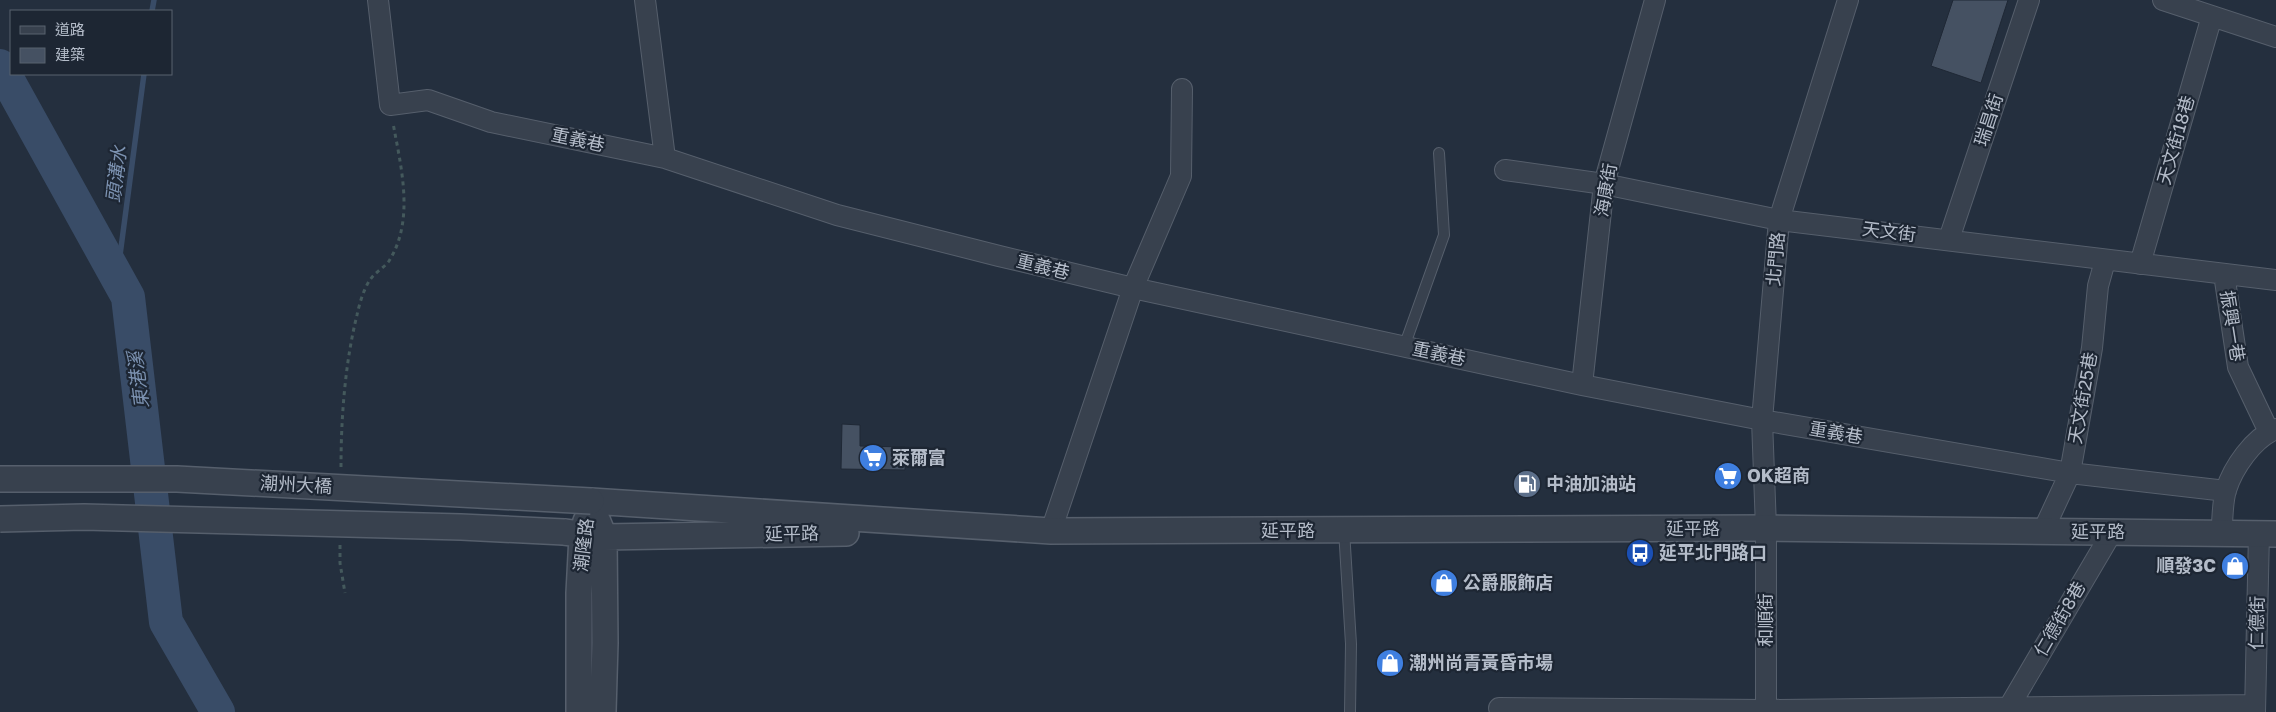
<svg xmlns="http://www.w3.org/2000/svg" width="2276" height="712" viewBox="0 0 2276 712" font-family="'Golos Text','Noto Sans TC',sans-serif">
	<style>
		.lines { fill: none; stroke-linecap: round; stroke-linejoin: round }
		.stream { stroke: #394c67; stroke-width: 5.5 }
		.river { stroke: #394c67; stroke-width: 34 }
		.building { fill: #455162; stroke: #1f2835 }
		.service-casing { stroke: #565f6c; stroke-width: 12 }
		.minor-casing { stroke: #565f6c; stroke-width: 22 }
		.tertiary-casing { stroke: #565f6c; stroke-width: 28 }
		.path { stroke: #44595c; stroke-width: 3; stroke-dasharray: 4 4; stroke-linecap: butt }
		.service { stroke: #38414e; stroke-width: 10 }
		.minor { stroke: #38414e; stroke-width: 20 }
		.tertiary { stroke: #38414e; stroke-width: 25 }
		.tertiary-bridge-casing { stroke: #565f6c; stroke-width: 28; stroke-linecap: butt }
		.tertiary-bridge { stroke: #38414e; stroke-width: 25 }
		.labels { text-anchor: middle; stroke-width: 4.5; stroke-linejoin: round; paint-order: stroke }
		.street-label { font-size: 18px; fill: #b4bcc9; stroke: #1d2633 }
		.poi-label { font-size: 18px; font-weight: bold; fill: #b4bcc9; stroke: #1d2633; text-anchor: start }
		.water-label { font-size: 19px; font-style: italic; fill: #7c92b1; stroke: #1d2633 }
	</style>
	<rect width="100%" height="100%" fill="#242f3e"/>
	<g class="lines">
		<path class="stream" d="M152,11l2,-11
			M117,278l27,-204"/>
		<path class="river" d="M0,66l128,231 38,325 52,90"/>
	</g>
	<path class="building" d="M1953,0h55l-27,83 -50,-17z
		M842,424l18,1v21l45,1v23l-64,-1z"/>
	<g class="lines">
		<defs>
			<path id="service" d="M1404,347l40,-112 -5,-82
				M1344,530l7,114 -1,68"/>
			<path id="minor" d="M378,0l12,105 38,-5 63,22 174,36 172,57 162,41 134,32 449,97 180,35 308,53 156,18
				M645,0l20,158
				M2163,0l113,37
				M1505,170l99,14 175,36 497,60
				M1949,239l80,-239
				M2140,264l72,-248
				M2224,274l14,93 31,65
				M1582,385l22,-201 51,-184
				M1051,531l82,-243 48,-112 1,-87
				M2043,531l27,-58 22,-125 6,-62 7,-25
				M2221,533c2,-13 1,-30 5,-43 7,-22 27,-52 50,-61
				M2009,707l103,-175
				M1499,708l267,2 489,-5
				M1766,712v-184l-4,-108 17,-200 69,-220
				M2255,712l4,-179"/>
			<path id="tertiary" d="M591,501l460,30 715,-3 510,6
				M598,522l6,15 1,106 -2,69
				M564,532l40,5 242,-4
				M579,712v-119l3,-57 4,-15"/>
		</defs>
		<use href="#service" class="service-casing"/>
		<use href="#minor" class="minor-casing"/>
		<use href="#tertiary" class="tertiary-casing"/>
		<path class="path" d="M341,467c0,-49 4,-104 16,-152 2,-10 7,-27 13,-35 5,-8 14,-12 19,-19 26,-41 12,-94 4,-138
			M340,545v18l5,30"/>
		<use href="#service" class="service"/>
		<use href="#minor" class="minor"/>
		<use href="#tertiary" class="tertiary"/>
		<defs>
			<path id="tertiary-bridge" d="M0,479h177l414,22
				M0,519l84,-2 377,10 103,5"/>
		</defs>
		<use href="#tertiary-bridge" class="tertiary-bridge-casing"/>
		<use href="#tertiary-bridge" class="tertiary-bridge"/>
	</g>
	<defs>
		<symbol id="supermarket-disc" viewBox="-11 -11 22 22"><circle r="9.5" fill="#3f7fe0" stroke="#1d2633"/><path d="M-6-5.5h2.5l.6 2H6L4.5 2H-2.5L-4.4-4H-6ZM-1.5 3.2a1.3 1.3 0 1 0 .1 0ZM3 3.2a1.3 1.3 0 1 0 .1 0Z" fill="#fff"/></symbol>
		<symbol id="fuel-disc" viewBox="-11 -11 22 22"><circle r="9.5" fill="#5c6f8a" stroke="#1d2633"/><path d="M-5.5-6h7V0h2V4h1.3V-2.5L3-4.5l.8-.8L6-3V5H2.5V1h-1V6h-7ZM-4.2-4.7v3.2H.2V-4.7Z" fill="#fff"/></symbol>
		<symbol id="bus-disc" viewBox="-11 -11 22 22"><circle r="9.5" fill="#1a4fb4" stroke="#1d2633"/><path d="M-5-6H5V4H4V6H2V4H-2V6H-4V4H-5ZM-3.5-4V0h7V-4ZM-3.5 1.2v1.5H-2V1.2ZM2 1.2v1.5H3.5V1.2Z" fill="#fff"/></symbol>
		<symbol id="shop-disc" viewBox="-11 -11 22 22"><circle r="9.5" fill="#3f7fe0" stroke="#1d2633"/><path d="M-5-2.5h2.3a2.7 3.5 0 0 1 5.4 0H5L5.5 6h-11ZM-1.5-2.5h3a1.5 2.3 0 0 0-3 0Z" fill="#fff"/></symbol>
	</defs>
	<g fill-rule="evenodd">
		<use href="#supermarket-disc" x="857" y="442" width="32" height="32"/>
		<use href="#supermarket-disc" x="1712" y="460" width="32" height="32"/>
		<use href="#fuel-disc" x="1511" y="468" width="32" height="32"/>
		<use href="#bus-disc" x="1624" y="537" width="32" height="32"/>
		<use href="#shop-disc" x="2219" y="550" width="32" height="32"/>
		<use href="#shop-disc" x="1428" y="567" width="32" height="32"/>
		<use href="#shop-disc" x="1374" y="647" width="32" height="32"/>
	</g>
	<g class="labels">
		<g class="street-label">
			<text transform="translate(1989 120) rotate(-72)" y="6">瑞昌街</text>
			<text transform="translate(578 140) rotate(12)" y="6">重義巷</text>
			<text transform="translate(2176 140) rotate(-74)" y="6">天文街18巷</text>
			<text transform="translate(1606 190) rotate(-80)" y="6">海康街</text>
			<text transform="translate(1889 232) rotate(7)" y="6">天文街</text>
			<text transform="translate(1776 259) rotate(-85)" y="6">北門路</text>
			<text transform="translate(1043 267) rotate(14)" y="6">重義巷</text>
			<text transform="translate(2232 326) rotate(81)" y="6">振興一巷</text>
			<text transform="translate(1439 354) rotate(12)" y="6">重義巷</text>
			<text transform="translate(2083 398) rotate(-80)" y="6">天文街25巷</text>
			<text transform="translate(1836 433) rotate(10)" y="6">重義巷</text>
			<text transform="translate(296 485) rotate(3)" y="6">潮州大橋</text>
			<text x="1693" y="535">延平路</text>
			<text x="1288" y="537">延平路</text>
			<text x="2098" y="538">延平路</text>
			<text transform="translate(792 534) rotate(-1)" y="6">延平路</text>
			<text transform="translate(584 545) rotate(-83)" y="6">潮隆路</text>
			<text transform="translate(2060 619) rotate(-60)" y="6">仁德街8巷</text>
			<text transform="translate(1766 620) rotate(-90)" y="6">和順街</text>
			<text transform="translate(2257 623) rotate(-89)" y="6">仁德街</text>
		</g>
		<g class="poi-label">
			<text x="892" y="464">萊爾富</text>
			<text x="1747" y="482">OK超商</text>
			<text x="1546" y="490">中油加油站</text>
			<text x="1659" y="559">延平北門路口</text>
			<text x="2216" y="572" text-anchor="end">順發3C</text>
			<text x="1463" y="589">公爵服飾店</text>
			<text x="1409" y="669">潮州尚青黃昏市場</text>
		</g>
		<g class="water-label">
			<text transform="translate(116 174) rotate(-83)" y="7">頭溝水</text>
			<text transform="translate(138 380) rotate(-97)" y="7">東港溪</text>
		</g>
	</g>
	<rect x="10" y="10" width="162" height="65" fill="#1d2633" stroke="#59626f"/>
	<rect x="20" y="26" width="25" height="8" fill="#38414e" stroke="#59626f"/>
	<text x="55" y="35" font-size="15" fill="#b4bcc9">道路</text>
	<rect x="20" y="48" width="25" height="15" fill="#455162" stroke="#59626f"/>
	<text x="55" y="60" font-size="15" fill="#b4bcc9">建築</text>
</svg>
